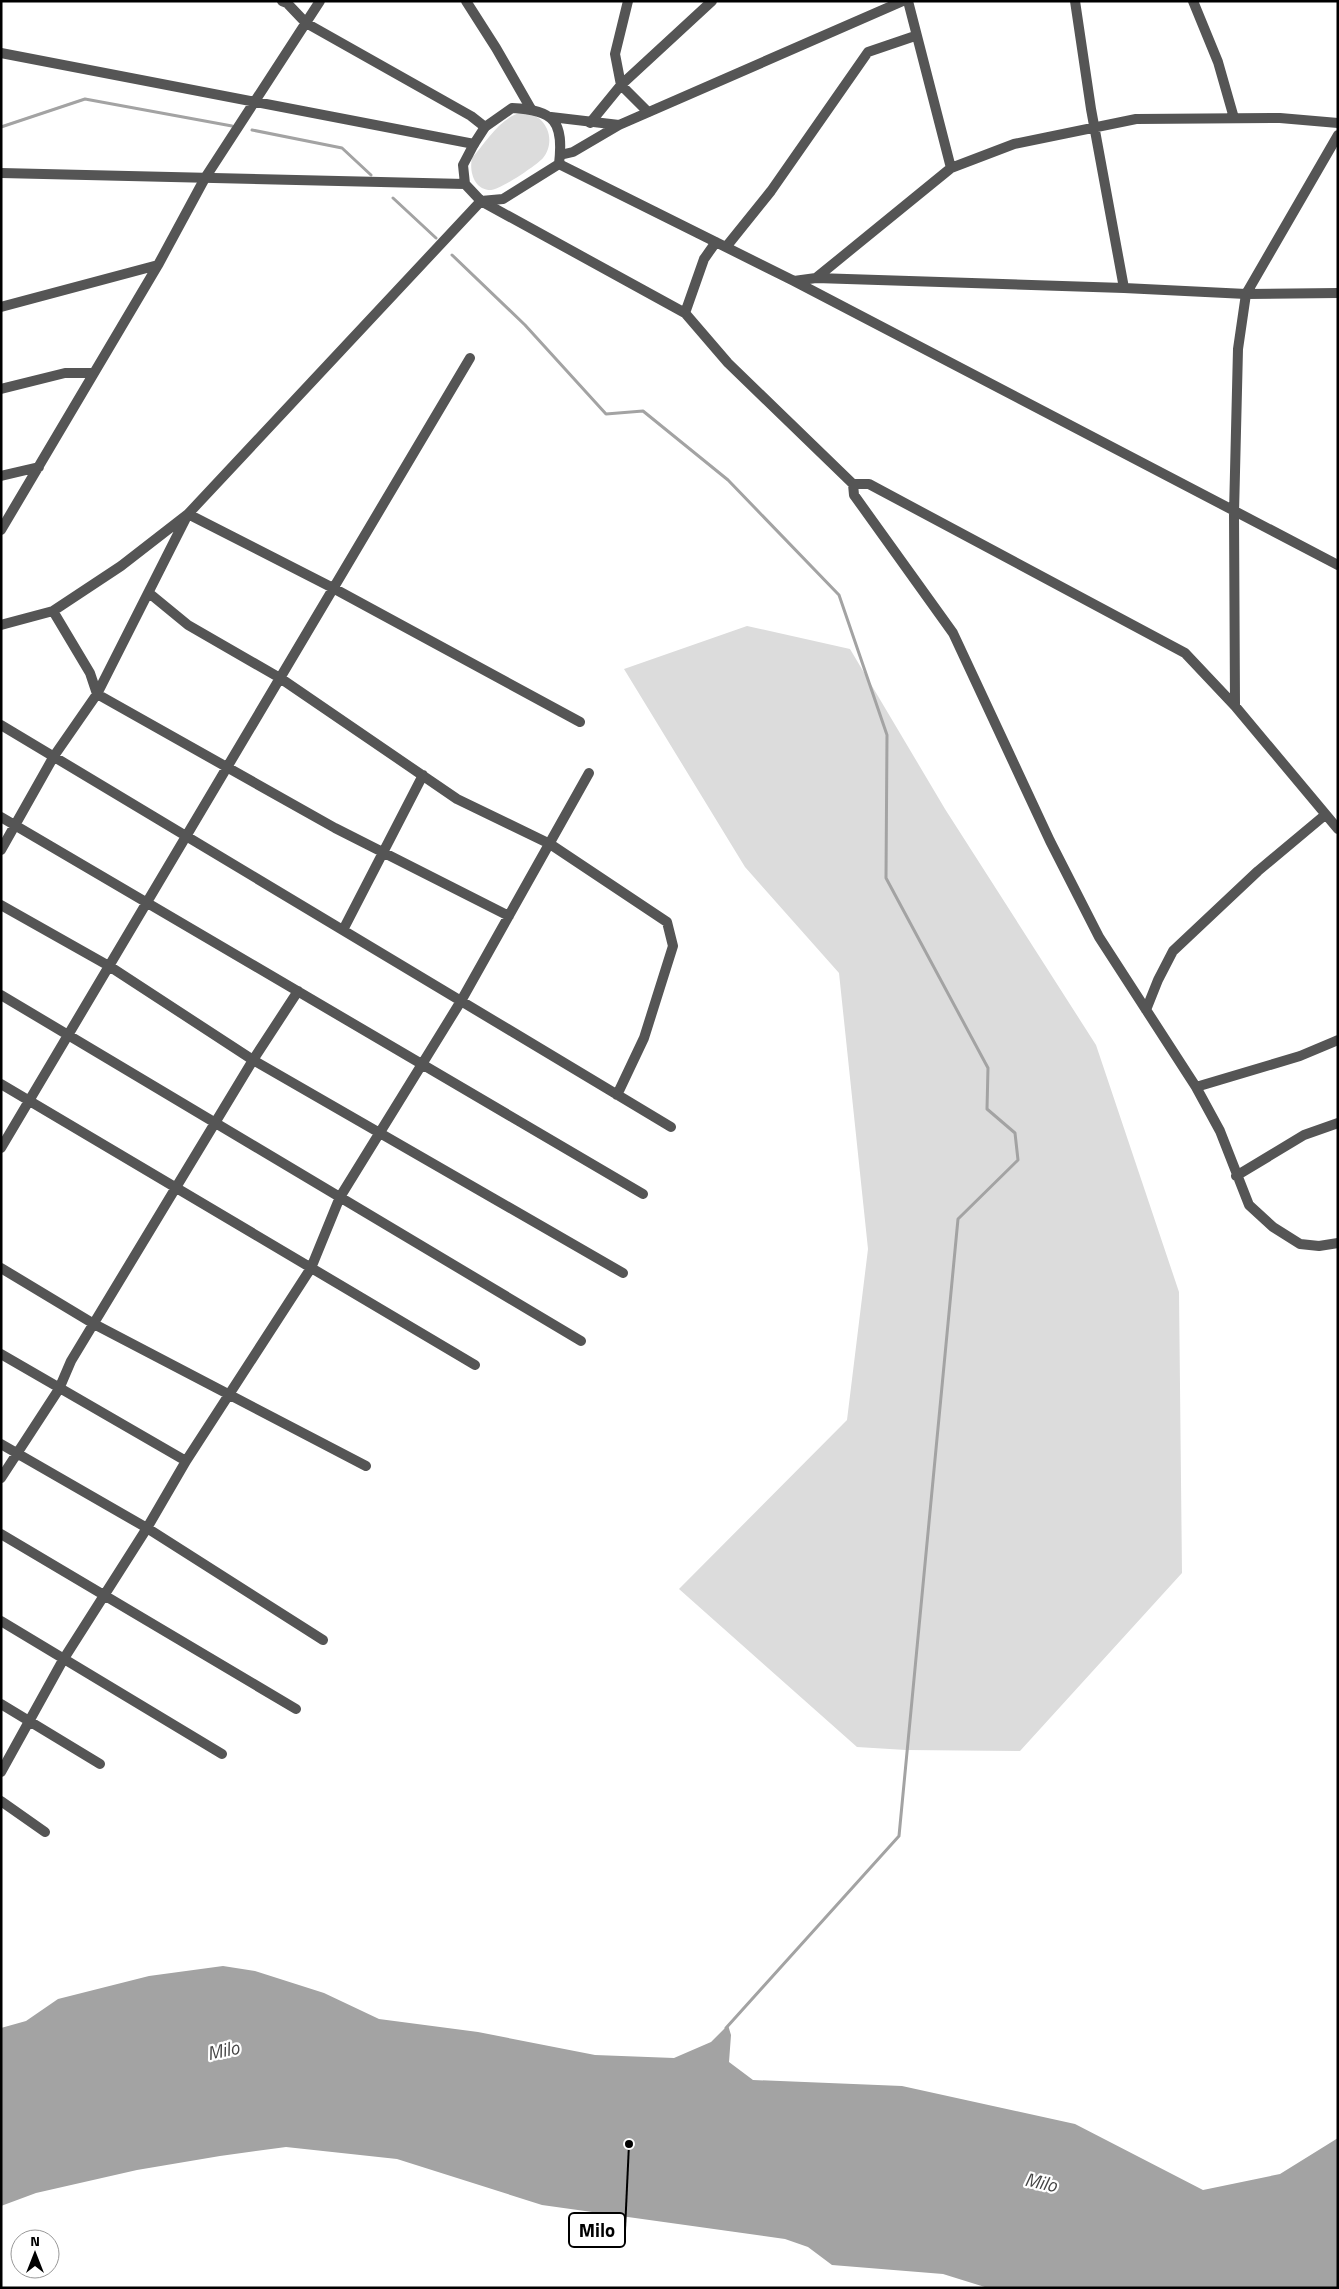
<svg xmlns="http://www.w3.org/2000/svg" width="1339" height="2289" viewBox="0 0 1339 2289" font-family="'Titillium Web',sans-serif">
	<style>
		.green { fill: #dcdcdc }
		.water { fill: #a3a3a3 }
		.lines { fill: none; stroke-linecap: round; stroke-linejoin: round }
		.stream { stroke: #a3a3a3; stroke-width: 3 }
		.minor { stroke: #555; stroke-width: 10 }
		.tertiary { stroke: #555; stroke-width: 10 }
		.labels { text-anchor: middle; stroke-width: 4.5; stroke-linejoin: round; paint-order: stroke }
		.water-label { font-size: 19px; font-style: italic; fill: #444; stroke: #fff }
		.leader { fill: none; stroke: #000; stroke-width: 2 }
		.callout-dot { fill: #000; stroke: #fff; stroke-width: 2 }
		.callout { fill: #fff; stroke: #000; stroke-width: 2 }
		.callout-label { font-size: 19px; text-anchor: middle; font-weight: bold; fill: #000 }
	</style>
	<rect width="100%" height="100%" fill="#fff"/>
	<path class="green" d="M523,112c11,2 19,6 24,17 4,9 3,21 -4,29 -6,7 -43,32 -52,32 -17,0 -22,-19 -19,-32 14,-16 29,-42 51,-46z
		M747,626l103,23 95,160 151,236 83,247 3,281 -162,178 -114,-1 -49,-3 -178,-158 168,-169 21,-171 -29,-276 -94,-106 -121,-198z"/>
	<path class="water" d="M223,1966l32,5 69,22 55,26 99,13 117,23 79,3 37,-16 17,-17 3,10 -2,27 24,18 149,6 173,38 128,66 77,-16 58,-36v150h-350l-45,-14 -111,-9 -24,-18 -23,-8 -243,-34 -145,-46 -111,-12 -66,9 -83,14 -101,23 -35,13v-178l25,-7 32,-22 91,-23z"/>
	<g class="lines">
		<path class="stream" d="M1,127l84,-28 147,27
			M252,130l90,18 29,27
			M393,198l43,40
			M452,255l73,70 81,89 37,-3 85,69 111,115 48,140 -1,143 102,190 -1,41 28,24 3,27 -60,59 -59,617 -173,192"/>
		<path class="minor" d="M282,1l5,2 19,20 165,93 14,11
			M466,1l30,47 35,61
			M628,1l-13,53 6,31 27,27
			M908,1l43,167
			M1075,1l16,108 33,179
			M1193,1l25,61 16,56
			M1,53l473,91
			M590,123l31,-38 91,-84
			M559,164l235,117 22,-3 308,10 122,6 92,-1
			M716,242l-12,17 -19,54 43,50 125,121 1,11 99,138 97,208 49,96 97,150 24,44 29,74 24,22 27,17 19,2 19,-3
			M726,247l45,-56 97,-139 47,-16
			M816,278l135,-110 63,-24 122,-25 144,-1 58,5
			M794,281l544,284
			M1,307l157,-42
			M1,389l64,-16h29
			M1,476l38,-9
			M853,484h16l316,169 50,53 103,123
			M1,530l157,-265 47,-87 115,-177
			M149,593l39,32 92,53 177,121 93,45 117,78 6,24 -29,92 -27,57
			M53,611l37,62 7,21 238,134 174,88
			M1,625l52,-14 68,-45 67,-52 293,-313 204,112
			M1235,706l-1,-193 4,-164 8,-55 92,-159
			M1,725l670,402
			M1,817l642,377
			M1,850l53,-94 43,-62 91,-180 145,74 247,134
			M1,905l108,61 144,94 370,213
			M343,930l80,-155
			M1,995l580,346
			M1146,1010l12,-30 15,-29 85,-80 67,-56
			M1,1084l474,281
			M1196,1087l104,-31 38,-16
			M1,1148l469,-790
			M1236,1176l68,-41 34,-12
			M1,1268l93,56 272,142
			M1,1354l185,107 125,-193 29,-71 121,-196 128,-228
			M1,1444l146,84 176,112
			M1,1478l58,-89 12,-28 182,-301 45,-69
			M1,1534l295,175
			M1,1621l221,133
			M1,1704l99,60
			M1,1772l62,-112 84,-132 39,-67
			M1,1801l44,31"/>
		<path class="tertiary" d="M512,108c43,2 52,14 47,56l-56,35 -22,2 -16,-17 -2,-19 11,-21 11,-17z
			M551,117l68,8
			M560,155l13,-3 46,-27 284,-124
			M1,173l464,11"/>
	</g>
	<g class="labels">
		<g class="water-label">
			<text transform="translate(223 2050) rotate(-12)" y="7">Milo</text>
			<text transform="translate(1041 2182) rotate(12)" y="7">Milo</text>
		</g>
	</g>
	<path class="leader" d="M629 2144L625 2230"/>
	<circle class="callout-dot" cx="629" cy="2144" r="5"/>
	<rect class="callout" x="569" y="2213" width="56" height="34" rx="5"/>
	<g class="callout-label">
		<text x="597" y="2237">Milo</text>
	</g>
	<rect width="1339" height="2289" fill="none" stroke="#000000" stroke-width="5"/>
	<g transform="translate(35 2254)"><circle r="24" fill="#ffffff" stroke="#999999"/>
	<path d="M0-4L9 19L0 12L-9 19Z" fill="#000000"/>
	<text y="-8" font-size="14" font-weight="bold" text-anchor="middle" fill="#000000">N</text>
	</g>
</svg>
